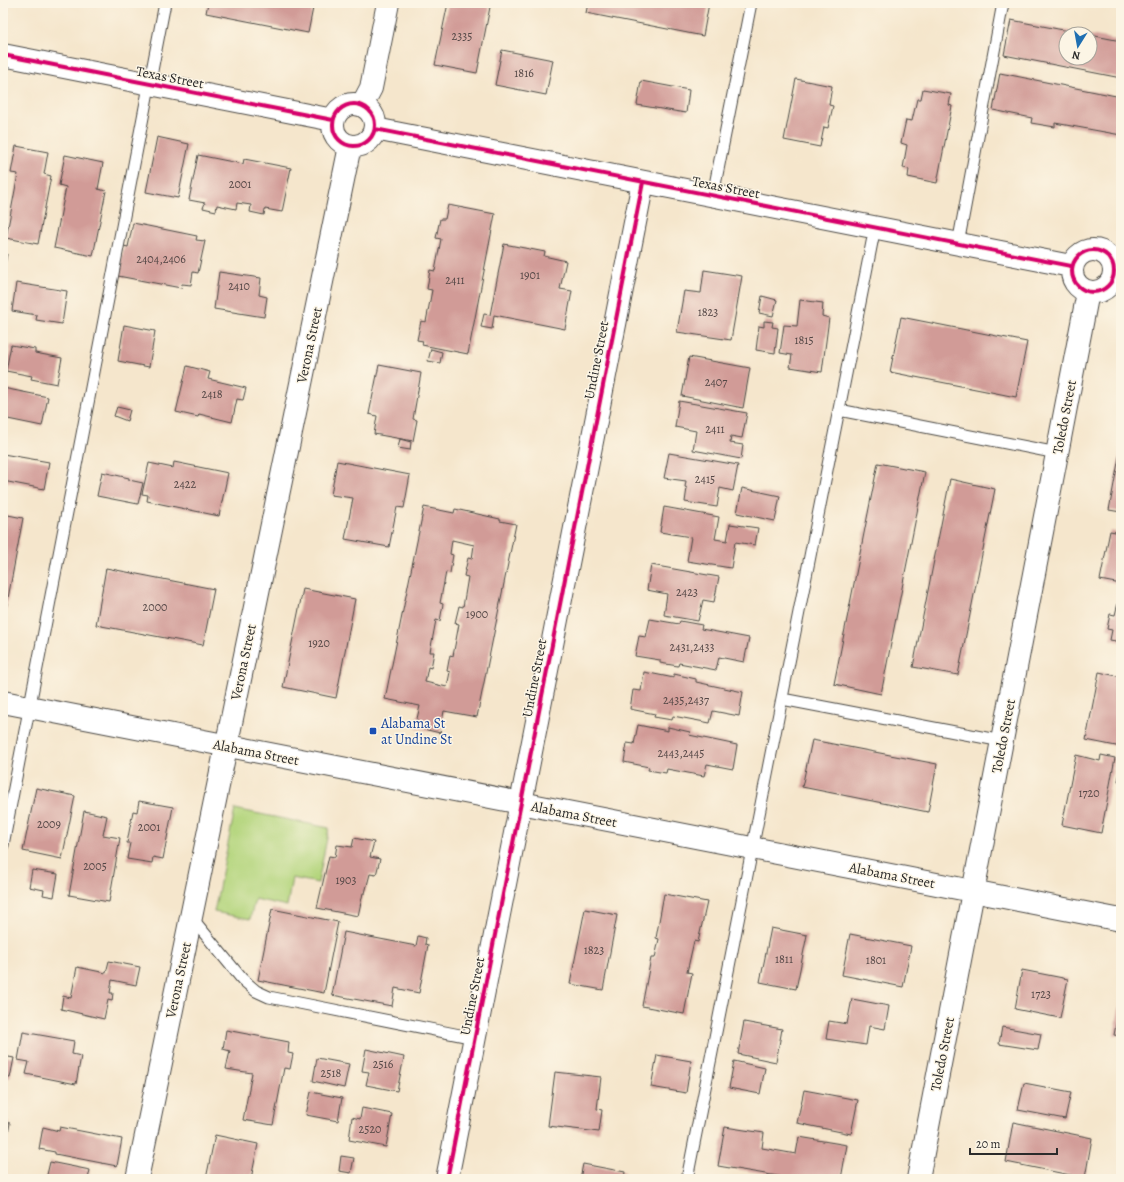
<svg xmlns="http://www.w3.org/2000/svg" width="1124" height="1182" viewBox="0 0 1124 1182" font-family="Alegreya,serif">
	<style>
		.green { fill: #b4d57d; stroke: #708054 }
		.building { fill: #d19b97; fill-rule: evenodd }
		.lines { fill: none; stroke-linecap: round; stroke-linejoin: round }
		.lane-casing { stroke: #494743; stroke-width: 13 }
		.street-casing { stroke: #494743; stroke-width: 24 }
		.secondary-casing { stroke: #494743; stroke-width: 24 }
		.lane { stroke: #fff; stroke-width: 11 }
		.street { stroke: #fff; stroke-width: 22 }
		.secondary { stroke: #fff; stroke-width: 22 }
		.cycleway-casing { stroke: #fcf5e5; stroke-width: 6 }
		.cycleway { stroke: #d6006c; stroke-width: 4 }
		.transit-dot { fill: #1a4fb4; stroke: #fcf5e5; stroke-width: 1.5 }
		.labels { text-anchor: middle; stroke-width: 3; stroke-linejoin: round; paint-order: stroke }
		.number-label { font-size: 12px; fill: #544746 }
		.street-label { font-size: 14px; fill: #2b2b2b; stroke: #fcf5e5 }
		.transit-label { font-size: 14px; fill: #164399; stroke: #fcf5e5; text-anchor: start }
	</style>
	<rect width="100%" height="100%" fill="#fcf5e5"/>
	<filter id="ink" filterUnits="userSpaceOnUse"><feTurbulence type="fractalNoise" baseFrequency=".025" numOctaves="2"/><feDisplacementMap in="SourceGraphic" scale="8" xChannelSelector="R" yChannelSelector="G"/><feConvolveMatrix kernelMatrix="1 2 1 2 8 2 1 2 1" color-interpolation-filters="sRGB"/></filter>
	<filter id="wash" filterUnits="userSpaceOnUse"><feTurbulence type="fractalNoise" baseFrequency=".012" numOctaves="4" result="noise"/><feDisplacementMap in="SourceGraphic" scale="16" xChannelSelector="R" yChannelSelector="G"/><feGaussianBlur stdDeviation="0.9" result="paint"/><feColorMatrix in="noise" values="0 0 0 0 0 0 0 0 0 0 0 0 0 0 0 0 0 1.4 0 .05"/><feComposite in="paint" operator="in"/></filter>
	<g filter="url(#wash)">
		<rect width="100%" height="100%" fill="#f5e6cc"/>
		<path class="green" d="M235,809l94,19 -11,55 -26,-5 -5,28 -32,-7 -5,20 -36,-7z"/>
		<g id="blocks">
			<path class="building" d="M208,3h106l-6,30 -102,-20z
				M448,3h22l20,4 -13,66 -42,-8z
				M588,3h121l-6,33 -117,-23z
				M1011,20l68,13 -13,1v24h24v-23l31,6v37l-117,-23z
				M502,50l51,10 -7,35 -51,-10z
				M1000,73l121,24v38l-66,-12v4l-24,-4 1,-5 -39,-8z
				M796,79l36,7 -3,19 4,1 -5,22 -4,-1 -4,20 -36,-7z
				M641,81l48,9 -3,23 -49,-8z
				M923,89l28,5 -2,11 3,1 -15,77 -29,-6 1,-8 -6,-1 4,-23 -6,-2 5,-23 6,1 5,-22h4z
				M157,137l32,7 -11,54 -32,-6z
				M16,146l32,6 -4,22 7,2 -13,68 -32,-6 12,-64 -7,-1z
				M65,155l38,8 -5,26 8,2 -13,65 -39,-8 12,-61 -7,-2z
				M198,155l45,9 1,-5 47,9 -9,44 -17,-3 -1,6 -14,-3 1,-7 -14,-2 -1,6 -19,-4 -1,6 -13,-3 2,-5 -16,-3z
				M448,205l47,9 -27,140 -46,-9 1,-4 -6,-1 4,-19 5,1 6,-32 -5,-1 3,-19 5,1 6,-32 -5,-1 4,-19h5z
				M133,223l64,13 -1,4 9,1 -7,32 -5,-1 -2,13 -9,-1 -1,4 -63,-12 6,-30 4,1z
				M504,244l41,8 -1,4 22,5 -6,28 12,2 -7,38 -71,-14 -2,14 -11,-2 3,-13 6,1z
				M3,254h4l-3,16h-1z
				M704,270l38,6 -11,64 -54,-8 7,-41 17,2z
				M219,272l42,6 -2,17 8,2 -3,20 -50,-8z
				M16,283l51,8 -5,33 -26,-4 1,-5 -25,-4z
				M762,296l15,4 -4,16 -14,-3z
				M800,300l23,3 -1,13 7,2 -7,54 -32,-5 2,-12 -12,-2 4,-28 13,1z
				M901,317l126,25 -11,55 -126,-25z
				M764,321l9,1 -1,5 6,1 -3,25 -19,-3 3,-24 5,1z
				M124,325l31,6 -6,36 -31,-6z
				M11,345l24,4v4l27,5 -5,26 -26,-5 1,-3 -26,-5z
				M431,349l11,3 -2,11 -12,-2z
				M689,357l61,11 -7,40 -61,-12z
				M379,365l42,8 -8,46 4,1 -4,21 -39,-7 3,-18 -8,-2z
				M187,366l23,6 -2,7 38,9 -3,12 -6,-1 -5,23 -33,-8 -1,3 -22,-5z
				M3,388l45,9 -6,29 -39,-8z
				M679,401l68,12 -5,25 -11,-2 -1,7 13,2 -2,14 -48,-9 3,-19 -21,-4z
				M117,407l13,3 -3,11 -13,-5z
				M400,439l11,3 -1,8 -12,-2z
				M1120,452h1v60l-12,-2z
				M669,453l69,12 -5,26 -13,-3 -3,19 -32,-5 2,-14 -2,-1 1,-6 -22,-3z
				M3,454l46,8 -5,27 -41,-8z
				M337,461l73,14 -6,33 -7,-1 -8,40 -44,-8 8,-41 -22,-3z
				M174,462l54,11 -9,43 -72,-15 1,-6 -6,-1 7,-31 24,5z
				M878,463l47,9 -44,222 -47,-10z
				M102,472l27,6v2l14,3 -5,21 -41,-8z
				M950,479l45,10 -37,186 -45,-8z
				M742,488l38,8 -5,25 -38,-8z
				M424,507l30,6 1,-4 45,10v2l16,3 -39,193 -33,-6 -4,22 -25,-6 5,-21 -35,-7zM452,540l22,5 -2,14 -4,-1 -4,18 4,1 -5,30 -4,-1 -4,17 4,1 -6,32 -3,-1 -3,16 3,1 -3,15 -22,-5 3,-15 3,1 3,-16h-4l6,-32 4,1 3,-17 -3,-1 6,-31 4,1 3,-18 -3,-1z
				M664,507l55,10 -4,22 12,2 3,-17 28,4 -3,17 -20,-3 -4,26 -44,-7 4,-24 -31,-5z
				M3,514l20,4 -17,91 -3,-1z
				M1110,531l11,2v51l-21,-4z
				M651,565l68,12 -5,25 -11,-2 -5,21 -34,-6 3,-21 -20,-4z
				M106,568l108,21 -11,56 -107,-20z
				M303,589l52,10 -19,99 -53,-11z
				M1119,599l2,1v42l-11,-2 2,-10 -5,-1 3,-15 5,1z
				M650,619l29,5 1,-3 22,4 -1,4 48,9 -5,24 -25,-5 -3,13 -37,-7 -1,3 -18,-3v-3l-25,-4 4,-20 7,1z
				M644,672l30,6v-4l22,5v3l47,10 -4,24 -26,-5 -3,12 -37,-7 -1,4 -18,-3 1,-3 -25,-5 3,-19 8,1z
				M1099,672l22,5v70l-35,-7z
				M638,725l30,6v-4l22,5 -1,3 48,10 -4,24 -26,-5 -3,12 -37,-7 -1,4 -18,-3 1,-3 -25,-5 3,-19 7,1z
				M812,740l125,24 -9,48 -126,-25z
				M1076,755l24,6 1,-6 14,3 -14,75 -39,-8z
				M1120,772h1v10l-3,-1z
				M36,788l39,8 -13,63 -39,-8z
				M139,801l34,6 -10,52 -10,-2 -1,6 -25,-4 3,-16h-3l6,-32 4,1z
				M84,811l23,5 -4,19 17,3 -11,64 -40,-7z
				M354,838l20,4 -4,15 10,2 -4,16 -6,-1 -5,19h-2l-5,23 -41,-8 12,-52 6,1 2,-12 15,2z
				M32,870l26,4 -4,23 -11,-2 1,-5 -15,-3z
				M664,894l43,8 -9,40 -4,-1 -7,31 5,1 -8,41 -42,-8 9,-48h4l4,-19 -3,-1z
				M272,909l66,13 -14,71 -66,-13z
				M585,909l32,6 -14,75 -33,-6z
				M771,928l36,7 -11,54 -36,-7z
				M344,932l72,14 2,-10 8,2 -1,6 3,1 -9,48 -24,-5 -3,18 -60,-11z
				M850,934l61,12 -8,41 -61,-12z
				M109,961l31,6 -4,18 -24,-5 -2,13h3l-1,8 -4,-1 -4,19 -43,-10 2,-13 8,2 6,-31 29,6z
				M1022,970l46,9 -8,39 -45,-9z
				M852,999l37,7 -4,23 -16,-3 -3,19 -40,-6 3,-18 18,3z
				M1120,1004h1v32l-7,-1z
				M744,1022l38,7 -6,33 -38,-8z
				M1002,1027l39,7 -3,16 -39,-6z
				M226,1030l63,12 -1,11 5,1 -3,15 -6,-1 -11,57 -30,-5 9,-47 -26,-4 4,-18 -7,-2z
				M23,1032l51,9 -2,13 9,2 -5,28 -50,-10 3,-12 -11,-2z
				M366,1049l38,8 -7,34 -31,-6 3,-13 -7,-1z
				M657,1055l34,6 -5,32 -35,-6z
				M3,1056l11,2 -4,20 -7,-1z
				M317,1058l32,6 -5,24 -31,-7z
				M734,1061l31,7 -5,26 -31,-6z
				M555,1072l46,5 -4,32 5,1 -3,22 -51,-6z
				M1024,1083l47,9 -6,27 -47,-9z
				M804,1090l54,10 -7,34 -54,-11z
				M311,1092l31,6 -4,23 -32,-6z
				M362,1108l30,6 -6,33 -37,-7 3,-23 8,2z
				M3,1122l7,1 -4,22 -3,-1z
				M1013,1122l79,16 -7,40 -79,-16z
				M43,1127l16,4 1,-4 62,12 -5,27 -62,-12v-2l-16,-3z
				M725,1127l39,6 -2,15 34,6 3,-17 48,8 -6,34h-46l-77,-13z
				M215,1135l43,9 -7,35h-45z
				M341,1156l13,2 -3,15 -12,-2z
				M50,1162l40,8 -2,9h-42z
				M583,1164l42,8 -1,7h-44z
				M338,1175l15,3v1h-16z"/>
		</g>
	</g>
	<g filter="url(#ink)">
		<use href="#blocks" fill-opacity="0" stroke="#494743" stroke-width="1"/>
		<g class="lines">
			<defs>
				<path id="lane" d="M713,195l38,-192
					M958,244l45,-241
					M839,410l218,43
					M782,699l220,42
					M3,845l162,-842
					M191,917l51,62 14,12 13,6 206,41
					M687,1179l188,-952"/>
				<path id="street" d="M3,55l330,65
					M333 125a21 21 0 1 1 42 0a21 21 0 1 1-42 0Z
					M362,105l9,-17 17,-85
					M375,129l696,137
					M1072 271a21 21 0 1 1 42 0a21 21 0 1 1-42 0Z
					M137,1179l213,-1033
					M447,1179l196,-997
					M918,1179l170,-887"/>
				<path id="secondary" d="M3,702l1118,218"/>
			</defs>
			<use href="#lane" class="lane-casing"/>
			<use href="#street" class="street-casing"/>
			<use href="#secondary" class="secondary-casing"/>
			<use href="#lane" class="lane"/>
			<use href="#street" class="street"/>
			<use href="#secondary" class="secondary"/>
			<defs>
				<path id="cycleway" d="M3,55l330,65
					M333 125a21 21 0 1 1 42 0a21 21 0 1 1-42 0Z
					M375,129l696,137
					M1072 271a21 21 0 1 1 42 0a21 21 0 1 1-42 0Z
					M447,1179l196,-997"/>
			</defs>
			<use href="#cycleway" class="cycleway-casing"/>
			<use href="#cycleway" class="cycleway"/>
		</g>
	</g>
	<rect class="transit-dot" x="369" y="727" width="8" height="8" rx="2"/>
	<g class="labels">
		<g class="number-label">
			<text x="462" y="40">2335</text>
			<text x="524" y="77">1816</text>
			<text x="240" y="188">2001</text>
			<text x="161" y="263">2404,2406</text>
			<text x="530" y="279">1901</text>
			<text x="455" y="284">2411</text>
			<text x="239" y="290">2410</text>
			<text x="708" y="316">1823</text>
			<text x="804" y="344">1815</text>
			<text x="716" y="386">2407</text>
			<text x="212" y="398">2418</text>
			<text x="715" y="433">2411</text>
			<text x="705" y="483">2415</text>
			<text x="185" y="488">2422</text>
			<text x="687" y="596">2423</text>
			<text x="155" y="611">2000</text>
			<text x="477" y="618">1900</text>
			<text x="319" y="647">1920</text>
			<text x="692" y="651">2431,2433</text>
			<text x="686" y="704">2435,2437</text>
			<text x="681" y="757">2443,2445</text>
			<text x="1089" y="797">1720</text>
			<text x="49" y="828">2009</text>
			<text x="149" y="831">2001</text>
			<text x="95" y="870">2005</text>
			<text x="346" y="884">1903</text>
			<text x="594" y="954">1823</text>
			<text x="784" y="963">1811</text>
			<text x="876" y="964">1801</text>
			<text x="1041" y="998">1723</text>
			<text x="383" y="1068">2516</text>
			<text x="331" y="1077">2518</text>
			<text x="370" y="1133">2520</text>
		</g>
		<g class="street-label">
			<text transform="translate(170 77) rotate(11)" y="5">Texas Street</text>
			<text transform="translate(726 187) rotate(11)" y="5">Texas Street</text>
			<text transform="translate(309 345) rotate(-78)" y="5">Verona Street</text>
			<text transform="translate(596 360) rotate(-79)" y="5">Undine Street</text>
			<text transform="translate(1064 417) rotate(-79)" y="5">Toledo Street</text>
			<text transform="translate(243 662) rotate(-78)" y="5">Verona Street</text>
			<text transform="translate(534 678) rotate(-79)" y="5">Undine Street</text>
			<text transform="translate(1003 736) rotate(-79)" y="5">Toledo Street</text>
			<text transform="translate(256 752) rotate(11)" y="5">Alabama Street</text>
			<text transform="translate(574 814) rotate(11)" y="5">Alabama Street</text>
			<text transform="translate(892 875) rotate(11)" y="5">Alabama Street</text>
			<text transform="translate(178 980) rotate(-78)" y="5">Verona Street</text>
			<text transform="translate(472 996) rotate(-79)" y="5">Undine Street</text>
			<text transform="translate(942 1054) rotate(-79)" y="5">Toledo Street</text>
		</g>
		<g class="transit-label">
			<text x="381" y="728">Alabama St<tspan x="381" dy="16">at Undine St</tspan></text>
		</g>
	</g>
	<rect width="1124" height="1182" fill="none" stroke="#fcf5e5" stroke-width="16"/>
	<g transform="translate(1078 46) rotate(191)"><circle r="19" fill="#fcf5e5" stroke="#a8a49b"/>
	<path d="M0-3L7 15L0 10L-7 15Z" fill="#1f6fb2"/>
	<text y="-6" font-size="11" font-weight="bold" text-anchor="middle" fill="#2b2b2b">N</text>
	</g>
	<path d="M970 1148v6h87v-6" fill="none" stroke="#2b2b2b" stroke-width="2"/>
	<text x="976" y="1148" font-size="12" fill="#2b2b2b" stroke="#fcf5e5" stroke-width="3" paint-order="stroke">20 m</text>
</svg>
